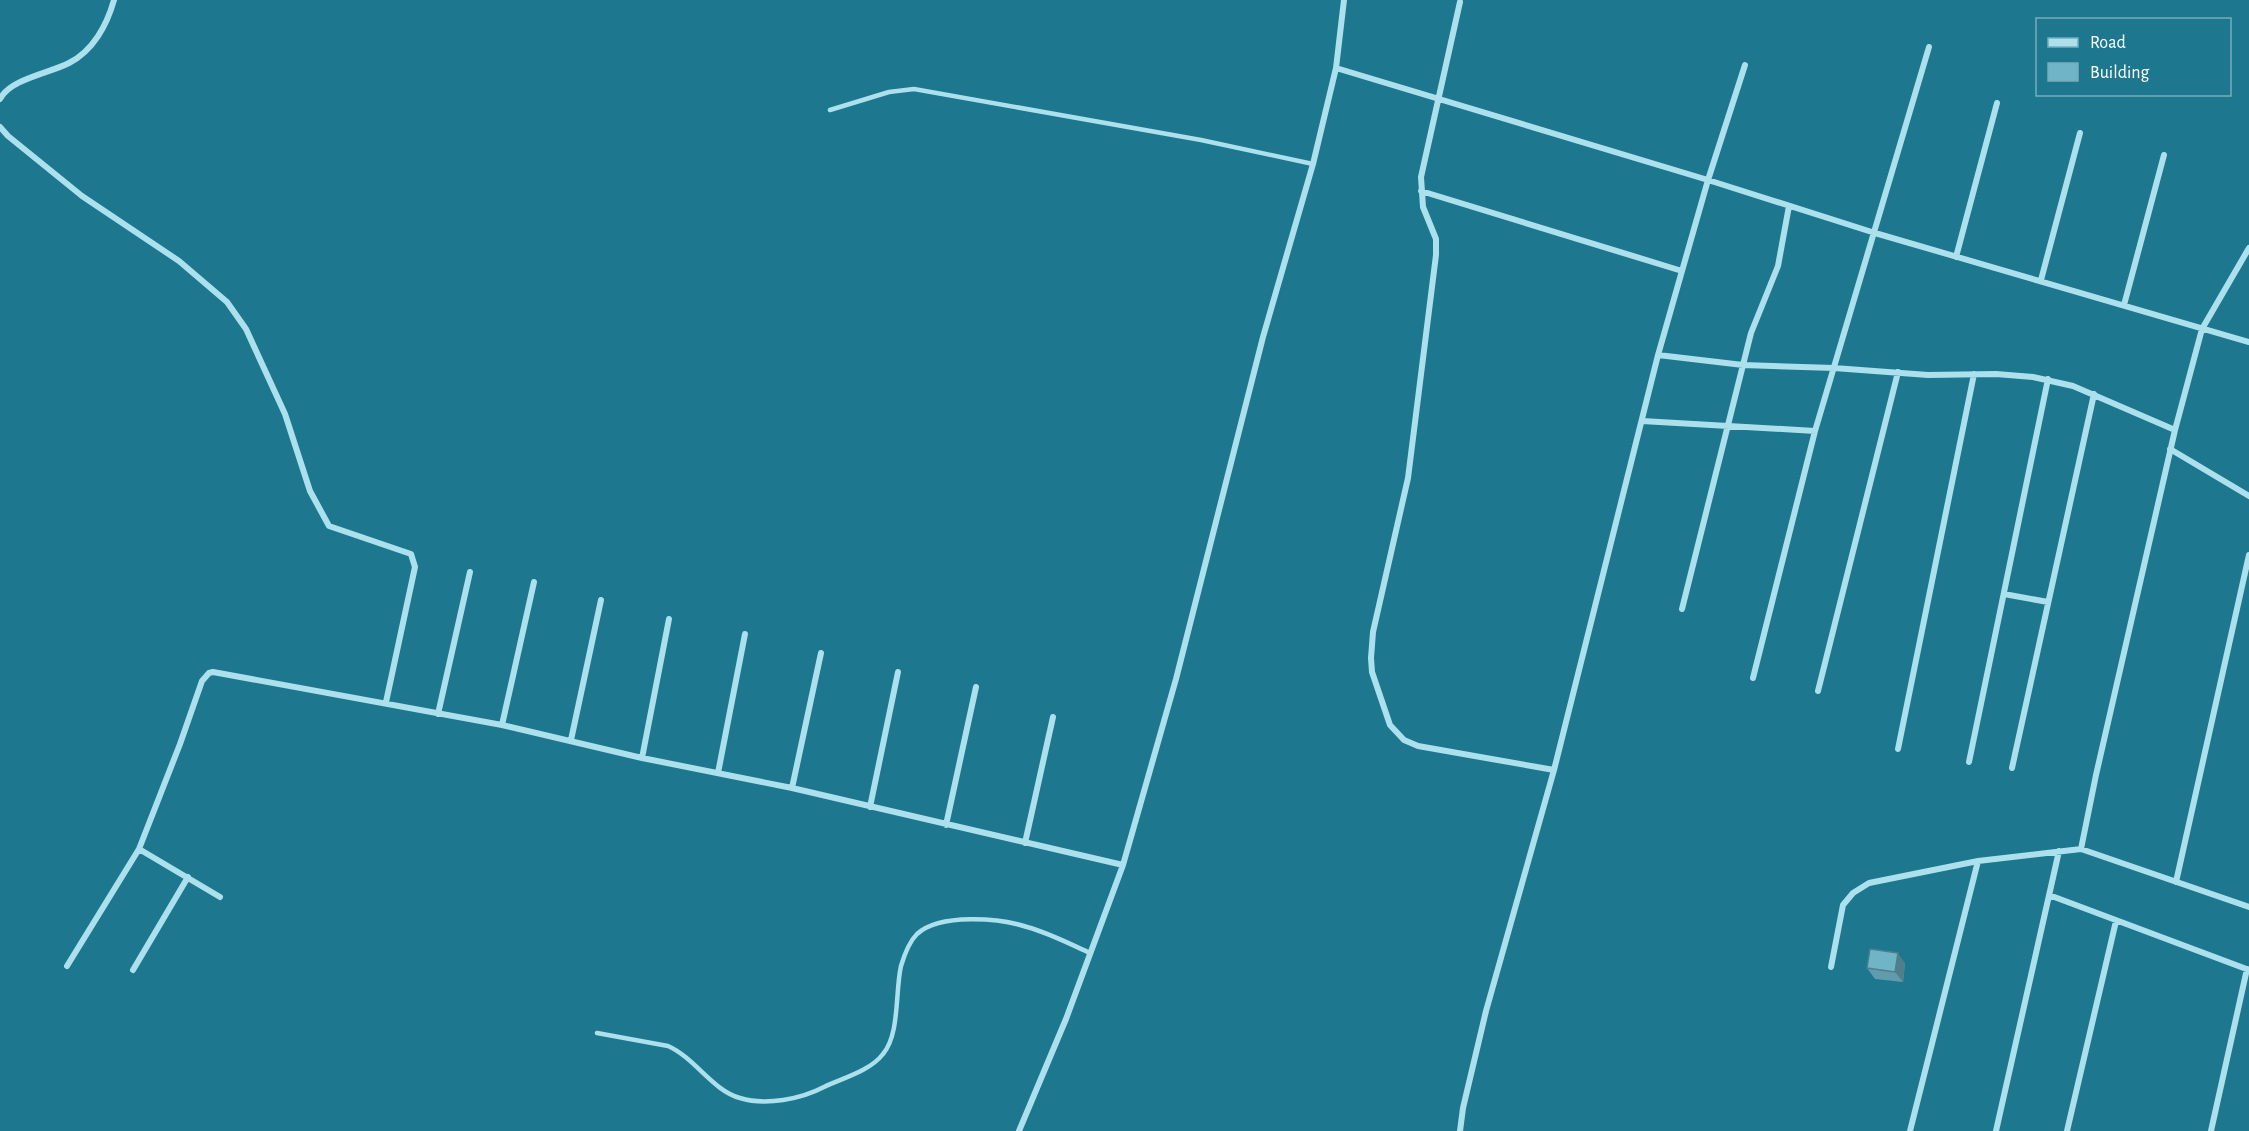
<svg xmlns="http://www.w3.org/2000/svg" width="2249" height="1131" viewBox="0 0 2249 1131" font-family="'Alegreya Sans',sans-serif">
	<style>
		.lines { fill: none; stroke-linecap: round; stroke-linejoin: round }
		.service { stroke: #ace0ed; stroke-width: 4.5 }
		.minor { stroke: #ace0ed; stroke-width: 6 }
		.wall { fill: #609cab }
		.shaded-wall { fill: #4e7f8b }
		.building { fill: #70b5c7; stroke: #4e7f8b; stroke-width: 1.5 }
	</style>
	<rect width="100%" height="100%" fill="#1d778f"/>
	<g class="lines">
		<path class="service" d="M830,110l59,-18 25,-3 287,51 112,24
			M597,1033l71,13c27,12 45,45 72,52 26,8 61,1 84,-11 19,-9 46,-16 59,-33 17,-20 12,-62 18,-88 3,-10 8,-24 16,-32 23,-21 83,-16 110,-7 22,6 43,17 63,26"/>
		<path class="minor" d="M1460,2l-39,175 2,30 13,32v16l-28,223 -35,154 -2,26 1,14 18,53 14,15 14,6 136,24
			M1336,68l372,112 167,53 374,109
			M0,99c10,-20 50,-26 69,-36 24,-12 38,-38 45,-63
			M0,127l8,9 74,60 97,65 48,41 19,27 39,85 25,77 19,35 82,28 4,13 -29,135
			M1421,191l261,80
			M1956,257l41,-154
			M2041,280l39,-147
			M2124,305l40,-150
			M1658,355l85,10 91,3 94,7 68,-1 37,3 40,9 102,44
			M1642,421l173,10
			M2170,449l79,47
			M2004,594l44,8
			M1682,609l69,-276 27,-67 11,-60
			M1753,678l62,-247 114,-384
			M1818,691l80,-319
			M438,714l32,-142
			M502,725l32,-143
			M571,740l30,-140
			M1898,749l76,-375
			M642,758l27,-139
			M1969,762l79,-383
			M2012,768l82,-374
			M718,773l27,-139
			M792,788l29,-135
			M870,807l28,-135
			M946,825l30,-138
			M1025,843l28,-126
			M139,849l81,48
			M2081,849l15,-74 79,-345 27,-101 47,-81
			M2176,882l73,-327
			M2049,895l200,75
			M67,966l72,-117 41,-105 22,-63 7,-8 4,-1 289,53 140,33 150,30 331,77
			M1831,967l12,-62 10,-12 16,-10 109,-22 103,-12 168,58
			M133,970l55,-93
			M1019,1131l47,-112 57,-154 53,-186 87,-342 50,-173 23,-96 8,-68
			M1460,1131l3,-23 23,-97 68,-241 104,-415 50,-175 37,-115
			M1910,1131l68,-270
			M1996,1131l63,-280
			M2067,1131l49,-210
			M2211,1131l36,-162"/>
	</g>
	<path class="wall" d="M1905,963l-2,19 -28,-3 -8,-11z"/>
	<path class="shaded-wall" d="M1898,953l7,10 -2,19 -8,-10z"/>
	<path class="building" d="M1870,949l28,4 -3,19 -28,-4z"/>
	<rect x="2036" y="18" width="195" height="78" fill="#1d778f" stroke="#77adbc" stroke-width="1.5"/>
	<rect x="2048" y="38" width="30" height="9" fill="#ace0ed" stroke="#77adbc" stroke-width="1.5"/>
	<text x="2090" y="48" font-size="18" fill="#ffffff">Road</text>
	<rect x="2048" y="63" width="30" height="18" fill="#70b5c7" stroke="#77adbc" stroke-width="1.5"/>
	<text x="2090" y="78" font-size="18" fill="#ffffff">Building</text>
</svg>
